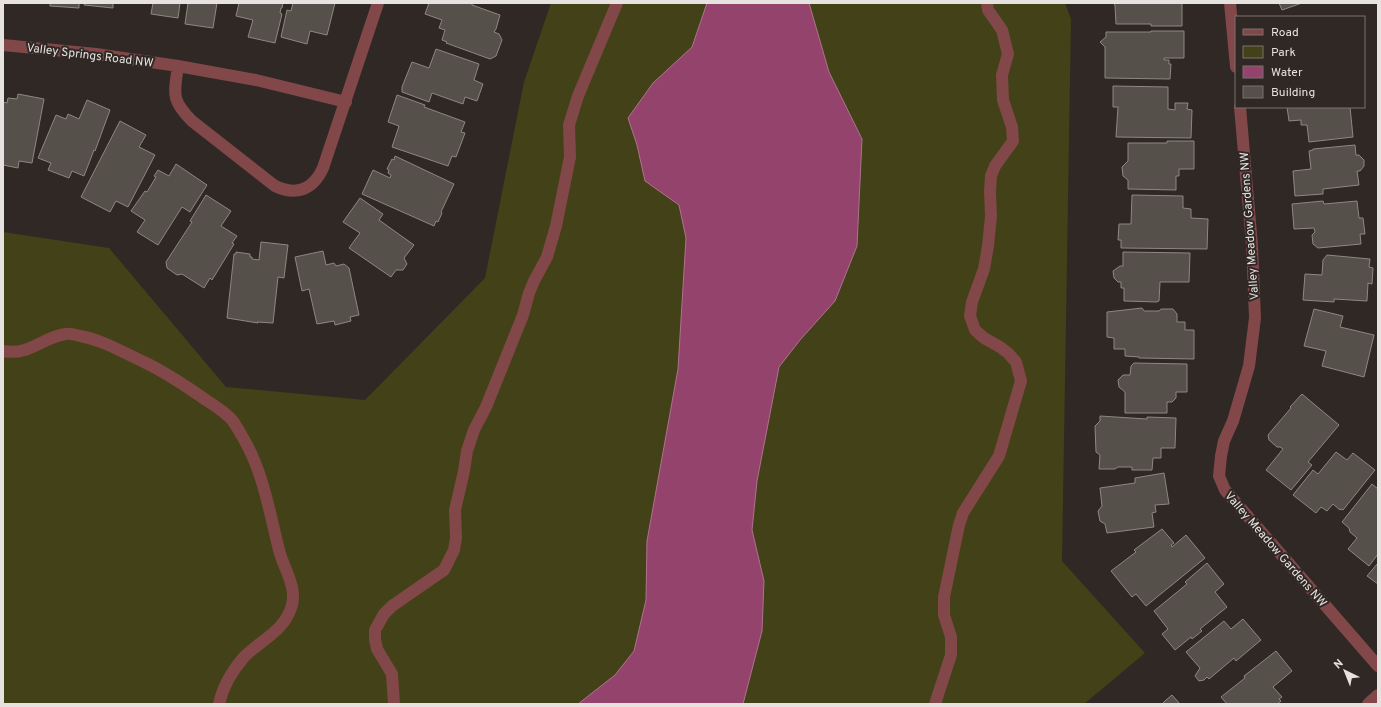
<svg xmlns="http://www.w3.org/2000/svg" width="1381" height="707" viewBox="0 0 1381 707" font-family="Overpass,sans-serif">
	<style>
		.green { fill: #434117 }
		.water { fill: #94436c; stroke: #ad738e }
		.building { fill: #55504a; stroke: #8d8881 }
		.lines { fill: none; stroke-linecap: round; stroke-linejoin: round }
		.minor { stroke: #824748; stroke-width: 12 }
		.labels { text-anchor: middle; stroke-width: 4; stroke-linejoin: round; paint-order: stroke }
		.street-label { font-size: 12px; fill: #e6e2df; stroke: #2f2825 }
	</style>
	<rect width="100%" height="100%" fill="#2f2825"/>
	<path class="green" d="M551,3h514l6,16 -9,542 83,92 -61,51h-1081v-472l106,16 117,139 139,13 120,-122 39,-196z"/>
	<path class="water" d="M707,3h102l20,69 33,67 -5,107 -22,55 -35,39 -21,27 -22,114 -5,49 12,51 -2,50 -19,73h-165l37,-29 19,-24 12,-51 1,-59 31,-172 8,-131 -7,-33 -34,-24 -8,-36 -9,-27 25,-35 39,-36z"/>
	<path class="building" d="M50,3h29v5l-29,-2z
		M85,3h28v5l-29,-3z
		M153,3h27l-2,15 -27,-4z
		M188,3h29l-4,25 -28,-4z
		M239,3h44l-1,5h-1l-1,5 2,1 -7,29 -27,-6 5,-17 -17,-4z
		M293,3h42l-8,32 -17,-4 -3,13 -26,-7 6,-27 4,1z
		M429,3h43v2l28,10 -4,14 -2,3 5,2 3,6 -6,16 -6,3 -44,-16 1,-1 -5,-2 3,-10 -6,-2 3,-8 -17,-6z
		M1113,3h69v23h-31v-2h-35l-1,-19z
		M1279,3h23l-20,7z
		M1151,31h33v27h-20v2h5v4h2l-1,15 -65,-1v-31l-5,-5 6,-5v-5h45z
		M436,49l43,15 -5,16 9,4 -6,17 -12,-4 -2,7 -31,-11 -3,9 -27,-10v-5l10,-25 17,6z
		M1113,86l55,1v22l7,1v-7h13l-1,6 5,1 -1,28 -75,-1 2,-30h-5z
		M18,94l26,5 -12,64 -13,-2 -1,7 -15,-3v-63l4,1 1,-5 9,1z
		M397,95l28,10 -1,2 41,15 -4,10 4,1 -9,24 -4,-1 -4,10 -56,-19 7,-21 -11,-4z
		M87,100l23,10 -15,41 -1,-1 -10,26 -12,-5 -3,7 -21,-8 3,-7 -13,-5 18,-43 10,4 2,-5 11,5z
		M1287,107h63l3,30 -44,5 -2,-17h-6v-5l-12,1z
		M120,121l26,14 -7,12 16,8 -27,52 -12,-6 -6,11 -29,-15z
		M1167,141h27v28h-15v7h-3v14l-48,-1v-9l-5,-4 -1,-9 6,-6v-18h39z
		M1355,145l1,10h3l5,5v6l-4,5h-3l2,14 -36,4v5l-28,2 -2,-25 18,-2 -2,-18 4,-1v-1z
		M395,156l59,28 -13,28 1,1 -4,9 -2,-1 -2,5 -72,-32 11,-24 17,8 1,-3 -3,-2 1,-3 -2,-1 5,-10 2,1z
		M176,164l31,21 -17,27 -8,-5 -24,38 -21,-13 8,-12 -14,-9 14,-20 2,1 9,-15 -2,-1 4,-6 11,6z
		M206,195l25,16 -10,15 16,10 -5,7 2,1 -22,36 -2,-2 -6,10 -22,-14 -5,1 -10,-7 -1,-6 26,-40 -2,-1z
		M1132,195l51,1v12l8,1v9l17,1 -1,30 -86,-1v-8h-3l1,-16h12z
		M360,198l23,16 -4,6 35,25 -10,13 3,6 -4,6h-7l-5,7 -42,-29 11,-15 -17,-11z
		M1323,201l1,3 33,-3 2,17h4l2,16h-5l1,10 -43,4 -5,-4 -1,-9 3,-3 -1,-4 -20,1 -2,-25z
		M261,242l27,3 -4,33 -6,-1 -5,46 -16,-1 1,1 -31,-5 7,-64h2v-2l14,2v3h2v2l7,1z
		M323,251l3,14 8,-2 2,3 8,-2 5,4 10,47 -9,2 1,4 -16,4 -1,-4 -17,3 -8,-35 -7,2 -7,-34z
		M1123,252l67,1 -1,29h-29l-1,19h-1l-1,1 -33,-1v-13h-3v-6h-3l-4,-4 -1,-7 7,-5h3z
		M1327,255l43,4 -1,8 4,1 -1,16 -4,-1 -1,18 -33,-2v3l-31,-2 2,-26 17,1 1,-15z
		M1142,308l2,3h15l2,-2h12l4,5v8h8v8h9v29l-55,-1v-1l-14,-1v-7h-11v-11l-7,-1v-25z
		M1314,309l29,7 -3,11 34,8 -10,42 -42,-11 4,-15 -22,-5z
		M1134,363l53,1v28h-11v6l-4,4h-5v11h-42v-21l-6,-5 -1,-7 5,-5h7l1,-9z
		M1302,394l37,31 -31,37 4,3 -21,25 -25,-20 17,-21 -3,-2h-3l-8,-7 -1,-5 23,-27 -1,-1z
		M1100,416l47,3v-2l29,1 -1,30h-14v10h-8l-1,12h-20v-3h-14l-3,2h-16l1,-14 -4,-3 -1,-26 5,-5z
		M1336,452l11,8 6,-7 22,17 -32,40 -2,-1 -1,1 -7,-6 -6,7 -6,-4 -5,6 -23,-18 20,-25 5,4z
		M1164,473l5,31 -14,1 1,7 -4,1 2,14 -47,6 -2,-9 -5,-3 -2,-10 4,-5 -2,-18 35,-5v-5z
		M1372,484l6,5v65l-9,12 -21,-17 9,-11 -7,-6 -1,-4 -7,-6z
		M1162,529l12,14 -3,2 1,2 14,-12 19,23 -59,48 -10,-12 -4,3 -21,-26 25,-19 -2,-2z
		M1207,563l17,21 -9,8 12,15 -27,22 2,2 -10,8 -1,-2 -16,13 -13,-16 6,-5 -14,-18 33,-27 -2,-2z
		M1378,563v21l-11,-8z
		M1243,619l18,21 -25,21 -2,-3 -25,21 -2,-2 -3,3 -5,1 -4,-5 5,-8 -14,-16 38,-31 7,8z
		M1276,651l16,20 -19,16 9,10 -3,2 2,2 -4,3h-50l-6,-7 24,-19 -1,-2z
		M1172,695l8,9h-18l4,-4z"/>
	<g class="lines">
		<path class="minor" d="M1230,3l6,64
			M3,45l93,9 82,12 78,14 90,22
			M178,66c-4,28 -7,34 14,55l83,65c21,10 38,4 48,-18l55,-165
			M1240,107l12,138 3,73 -6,48 -16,55 -9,20 -3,15 -2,20 6,14 153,176
			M3,351c27,5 39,-14 63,-17 4,-1 10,1 14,2 23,4 44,17 64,26 23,11 42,24 62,38 9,6 19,12 26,20 4,5 7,11 10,16 21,35 27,74 37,114 4,17 18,36 13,55 -7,26 -30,34 -48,52 -12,14 -21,28 -25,47
			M394,704l-2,-30 -15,-25 -2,-10v-9l9,-16 8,-8 52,-36 10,-20 2,-12 -1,-28 9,-39 3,-20 7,-21 12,-23 37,-92 6,-22 5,-12 13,-24 9,-31 14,-69 -1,-32 9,-29 39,-93
			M935,704l16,-49v-18l-7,-22v-18l15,-72 4,-12 36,-57 22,-75 -5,-19 -8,-9 -8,-6 -16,-9 -9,-8 -5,-14 2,-14 12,-33 4,-23 3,-30 -1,-25 1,-15 4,-10 18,-25 -1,-14 -9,-27 -1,-25 6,-21 -6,-24 -14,-20 -1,-7
			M1368,704l10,-9"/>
	</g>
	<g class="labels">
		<g class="street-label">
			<text transform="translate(90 55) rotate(7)" y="4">Valley Springs Road NW</text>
			<text transform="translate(1249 226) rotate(-94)" y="4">Valley Meadow Gardens NW</text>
			<text transform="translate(1276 549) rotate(49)" y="4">Valley Meadow Gardens NW</text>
		</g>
	</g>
	<rect width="1381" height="707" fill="none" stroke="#e6e2df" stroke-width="8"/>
	<rect x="1235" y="16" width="130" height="92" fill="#2f2825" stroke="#78726f"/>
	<rect x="1243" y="29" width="20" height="6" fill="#824748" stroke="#78726f"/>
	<text x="1271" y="36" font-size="12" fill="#e6e2df">Road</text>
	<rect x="1243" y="46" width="20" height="12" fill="#434117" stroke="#78726f"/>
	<text x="1271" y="56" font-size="12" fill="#e6e2df">Park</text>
	<rect x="1243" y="66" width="20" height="12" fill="#94436c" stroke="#78726f"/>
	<text x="1271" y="76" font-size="12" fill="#e6e2df">Water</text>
	<rect x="1243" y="86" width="20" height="12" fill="#55504a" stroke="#78726f"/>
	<text x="1271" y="96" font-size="12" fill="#e6e2df">Building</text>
	<g transform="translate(1345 671) rotate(317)" stroke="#2f2825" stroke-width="3" paint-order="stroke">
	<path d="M0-3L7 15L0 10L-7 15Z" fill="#e6e2df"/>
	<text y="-6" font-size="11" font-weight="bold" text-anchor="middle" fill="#e6e2df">N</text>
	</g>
</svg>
